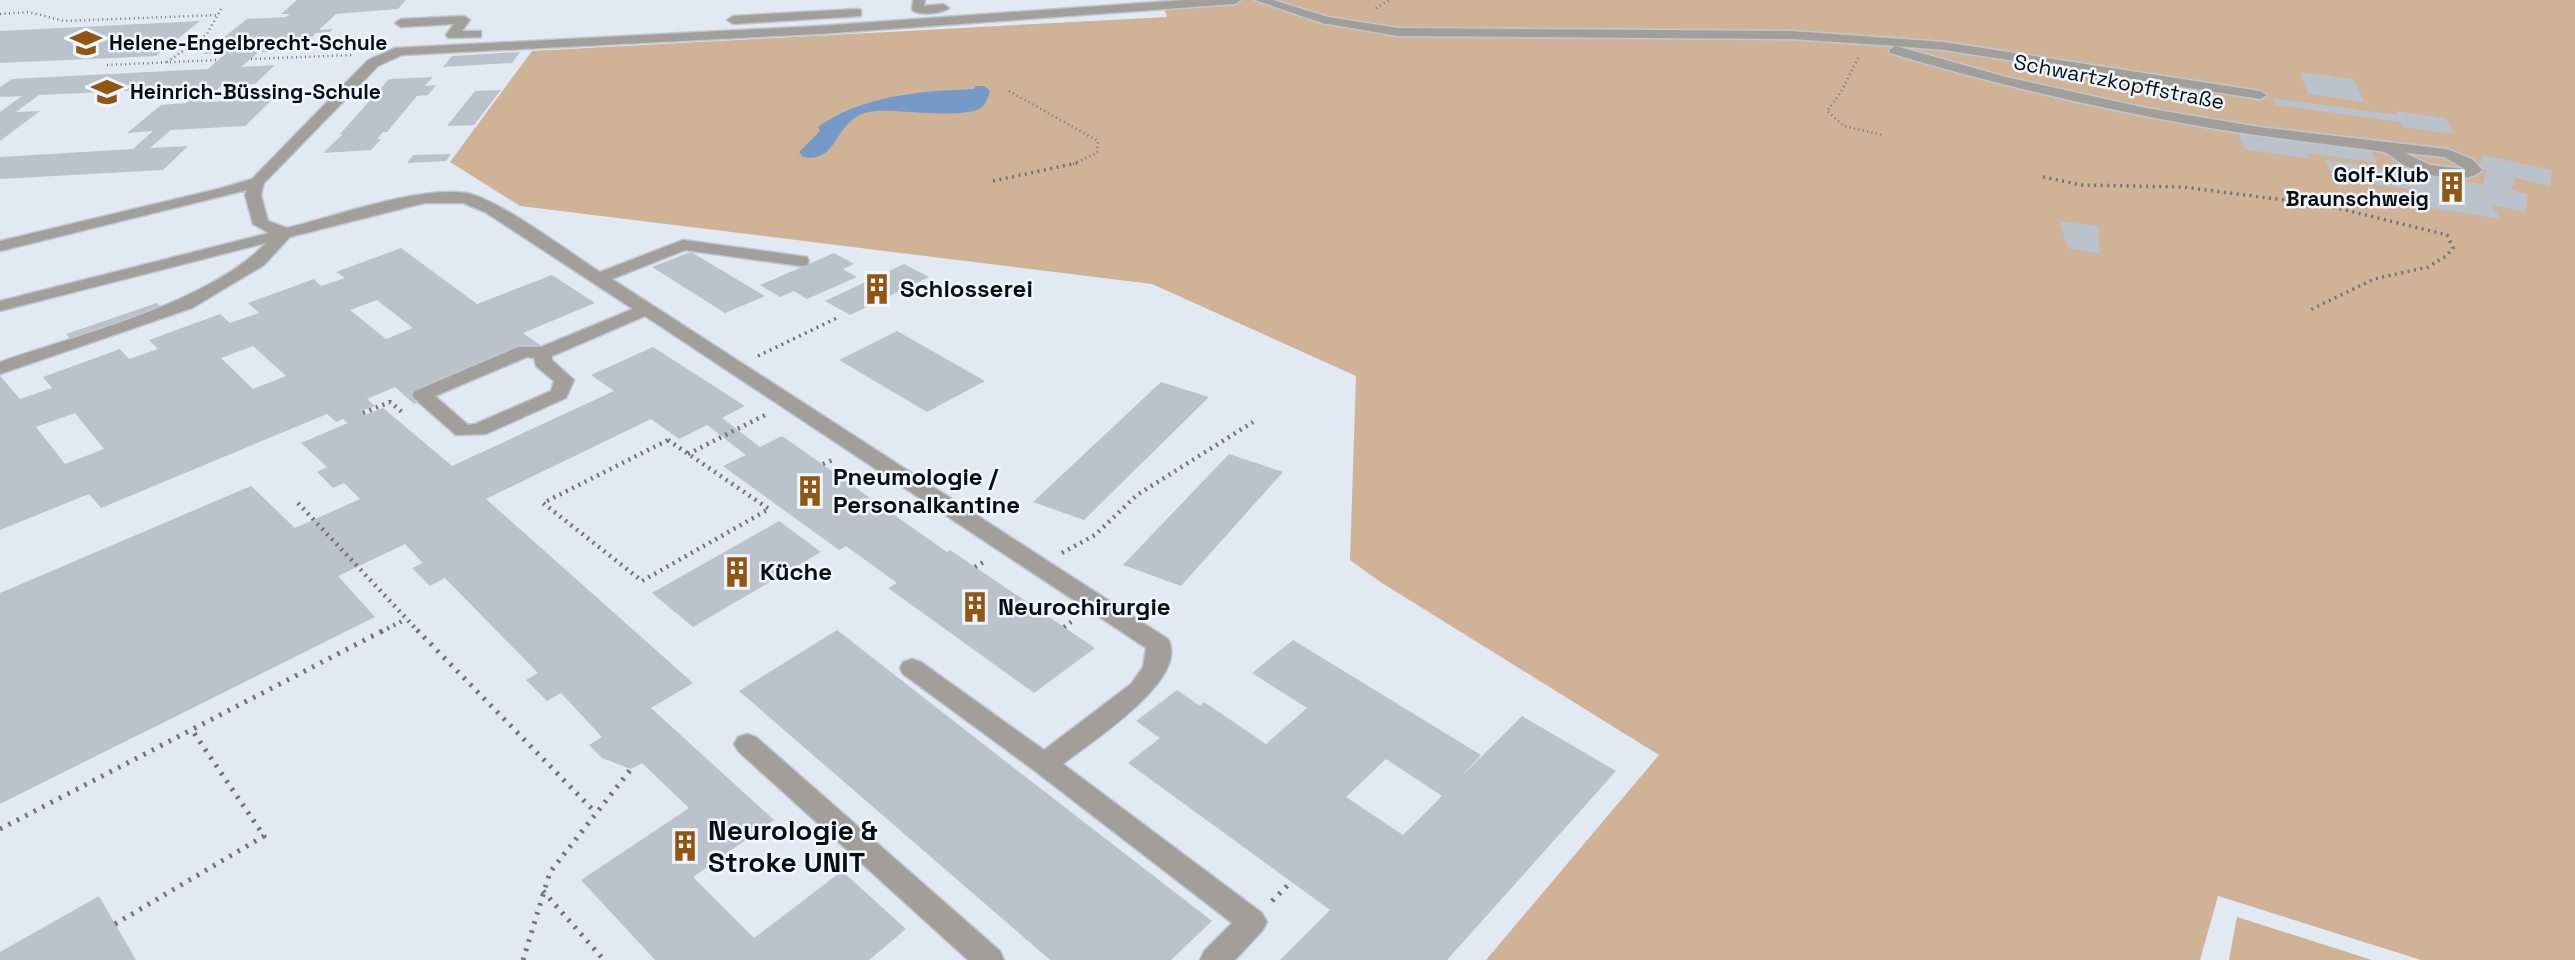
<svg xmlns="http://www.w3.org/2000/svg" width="2575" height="960" viewBox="0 0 2575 960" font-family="'Space Grotesk',sans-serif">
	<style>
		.green { fill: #d0b297 }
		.water { fill: #759ac8 }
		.building { fill: #bac2cb; fill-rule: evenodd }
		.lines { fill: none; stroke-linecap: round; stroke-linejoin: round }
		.minor-casing { stroke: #bfc6cf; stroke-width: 3 }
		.path-far3 { stroke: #6d7379; stroke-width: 2.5; stroke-dasharray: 1 3.5; stroke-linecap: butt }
		.path-far2 { stroke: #6d7379; stroke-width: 3.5; stroke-dasharray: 2 4.5; stroke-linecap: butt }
		.path-far1 { stroke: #6d7379; stroke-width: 4.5; stroke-dasharray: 2 5; stroke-linecap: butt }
		.path { stroke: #6d7379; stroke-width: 5; stroke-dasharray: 2.5 7; stroke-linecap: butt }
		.minor { fill: #a29e9a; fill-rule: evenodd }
		.labels { text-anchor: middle; stroke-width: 5; stroke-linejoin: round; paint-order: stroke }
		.far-poi-label { font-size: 21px; font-weight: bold; fill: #0b0e11; stroke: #f0f6fe; text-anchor: start }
		.far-street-label { font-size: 21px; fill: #0b0e11; stroke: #f0f6fe }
		.poi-label { font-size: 24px; font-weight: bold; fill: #0b0e11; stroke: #f0f6fe; text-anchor: start }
		.near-poi-label { font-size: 28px; font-weight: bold; fill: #0b0e11; stroke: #f0f6fe; text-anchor: start }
	</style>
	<rect width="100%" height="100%" fill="#e1e9f3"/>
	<path class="green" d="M1161,0h1414v960h-154l-203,-64 -18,64h-714l173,-205 -277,-172 -32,-23 6,-184 -204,-92 -632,-78 -70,-44 82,-111 635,-34z
		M2237,917l135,43h-143z"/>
	<path class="water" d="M976,86h8l6,5c-2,6 -4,15 -11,18 -22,10 -77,0 -104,2 -43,4 -33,53 -72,46l-4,-5 21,-21 -2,-4c44,-32 104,-36 156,-38z"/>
	<path class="building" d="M297,0h109l-8,9 -62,5 -17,16 14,-1 -3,3 -14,1 -18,17 -39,2 -18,15 34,-2 -20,19 -34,2 -18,16 70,-3 -28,27 -74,4 -21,18 38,-2 -25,24 -163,9v-22l133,-8 20,-18 -26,2 34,-28 25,-2 19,-16 -166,8 -23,17 24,-1 -40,30v-29l22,-16 -22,1v-10l12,-8 196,-10 18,-16 -23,1 44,-35 39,-2 4,-3h-9z
		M200,21l-44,35 -156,7v-32z
		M520,52l-8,11 -69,4 9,-11z
		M2300,72l54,7 10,23 -56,-8z
		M433,77l-8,9 11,-1 -8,10 -11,1 -30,36h-4l-6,7h4l-10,11 -48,3 20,-19h-3l49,-55z
		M501,90l-27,35 -27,1 28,-35z
		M2272,98l126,17 -2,-4 50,7 8,16 -51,-7 -2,-5 -126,-17z
		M2239,133l62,9 -2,-5 70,10 8,16 -70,-10 2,6 -65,-10z
		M451,154l-5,7 -39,2 6,-8z
		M2482,155l70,15 -2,16 -35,-8 -4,12 17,4 -3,18 -33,-7 8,14 -75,-12 -10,-17 -82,-12 -8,-18 158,24 4,-14 -8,-1z
		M2059,221l39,5 2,28 -32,-6z
		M401,248l76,56 75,-29 43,28 -72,30 21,15 -130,56 -19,-17 -28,12 8,7 -14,5 4,4 18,-7 69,58 162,-75 -23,-16 62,-28 92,59 -23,12 38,29 22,-11 165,116 3,-2 145,98 -61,45 -146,-105 9,-5 -51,-37 -7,4 -116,-84 23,-11 -39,-30 -28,14 -28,-20 -165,80 207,184 -42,25 123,112 -81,57 61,61 88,-67 64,58 -37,31h-214l-74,-80 108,-72 -47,-45 -11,6 -29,-11 -13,-13 13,-8 -41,-44 -14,8 -21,-21 12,-7 -93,-95 -15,8 -18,-18 11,-5 -18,-19 -67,32 37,41 -375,187v-211l251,-107 44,42 65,-29 -16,-16 -11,5 -16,-16 10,-5 -26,-24 47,-20 -5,-4 -7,3 -9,-8 -226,94 -12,-14 -89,36v-154l20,23 32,-11 -9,-11 77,-28 9,10 29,-10 -9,-9 71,-26 10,9 29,-10 -11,-10 66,-24 7,7 24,-8 -9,-6zM377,300l36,28 -27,11 -36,-29zM253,346l33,30 -33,13 -32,-31zM75,413l29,36 -39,15 -29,-37z
		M691,252l74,44 -40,17 -73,-46z
		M834,253l20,11 -11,5 14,8 -50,22 -13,-8 -14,6 -20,-12z
		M904,264l25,13 -79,38 -25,-14z
		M157,303l7,7 -91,32 -7,-8z
		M897,331l88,50 -58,31 -88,-52z
		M1161,382l48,15 -125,123 -51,-18z
		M1229,454l54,18 -102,114 -58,-21z
		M779,521l42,31 -128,75 -41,-34z
		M837,630l177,138 198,153 -41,39h-121l-311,-269z
		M1293,640l188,115 -22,24 63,-63 94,55 -169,189h-167l50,-50 -202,-147 32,-25 -24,-17 41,-31 23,16 4,-4 62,42 41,-36 -55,-35zM1386,759l56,37 -39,39 -57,-38z
		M99,896l37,64h-136v-8z"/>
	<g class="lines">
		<defs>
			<path id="minor" d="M913,0h12l-1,6 19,-2 6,4c-8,6 -29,8 -37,2z
				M1185,0h56l-6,4 -416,30 -417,21 -24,11 -114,117 -3,12 7,26 19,7c49,-12 131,-42 179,-35 31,5 104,60 134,79l83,-32 124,17 2,4 -2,4 -6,1 -116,-16 -73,29 556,360c23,40 -79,104 -105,125l199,149 5,9 -5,9 -27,29h-35l4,-9 28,-28 -197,-152 -132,-97 -3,-6 3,-6 9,-3 9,3 123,88 87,-66 12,-17 3,-19 -501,-332 -93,40v4l22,20 -8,18 -80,36 -30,1 -41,-36 -3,-4 3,-4 103,-44h23l92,-38 -148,-97 -22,-9h-39l-134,34 -26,28 -72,43 -192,66v-12c80,-28 207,-58 266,-119l-266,68v-10l269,-68 -16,-9 -8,-29 2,-5 -247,61v-10l218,-52 34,-10 116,-119 27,-12 424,-22zM527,357l7,1 2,8 18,15 -3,10 -76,33 -7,1 -33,-29z
				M1255,0h18l55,17 70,11 394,3 152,11 316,49 7,4 -7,4 -316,-49 -48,-4 110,31 140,31 113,19 188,22 25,10 10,11c-15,17 -63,4 -80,-6 -8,-5 -14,-12 -23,-13 -58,-8 -116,-14 -174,-24 -106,-18 -211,-43 -315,-74l-1,-3 6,-4 -103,-7 -394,-3 -76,-13zM2405,153l39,4 21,12 -35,-4z
				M857,9l4,1v6l-128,8 -6,-4 6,-4z
				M464,16l6,4 -8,11h19v6l-33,1 -2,-3 8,-11 -53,3 -6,-4 6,-4z
				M747,734l9,3 244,214 4,9h-36l-230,-209 -4,-7 4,-7z"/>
		</defs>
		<use href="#minor" class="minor-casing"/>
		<path class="path-far3" d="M1376,8l14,-8
			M0,14l29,-2 35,9 154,-6
			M1858,58l-17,34 -14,19 17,15 39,9
			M251,59l101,-4
			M167,62l40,-28 14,-25
			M107,65l111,-5
			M1009,91l89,50 -1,12 -26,12"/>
		<path class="path-far2" d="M2043,177l39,8 101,2 117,15 33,5 114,28 6,13 -7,8 -18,11 -54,12 -64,31
			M993,181l84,-18
			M758,356l81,-39"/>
		<path class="path-far1" d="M363,413l27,-11 12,10
			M668,440l101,69 -127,72 -99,-78z
			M688,454l77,-39
			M823,464l12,-5
			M298,503l121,129
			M1062,553l33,-18 42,-40 116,-73
			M975,567l12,-7
			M1064,627l11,-8
			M381,632l25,-13"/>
		<path class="path" d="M417,630l179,183
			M0,829l384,-199
			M543,891l61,69
			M1272,901l19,-19
			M115,924l149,-88 -72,-106
			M523,960l27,-88 81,-103"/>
		<use href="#minor" class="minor"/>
	</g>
	<defs>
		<symbol id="school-bare" viewBox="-9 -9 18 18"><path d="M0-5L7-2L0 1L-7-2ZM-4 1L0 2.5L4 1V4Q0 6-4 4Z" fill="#905612" stroke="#f0f6fe" stroke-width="2.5" paint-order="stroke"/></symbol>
		<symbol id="building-bare" viewBox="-9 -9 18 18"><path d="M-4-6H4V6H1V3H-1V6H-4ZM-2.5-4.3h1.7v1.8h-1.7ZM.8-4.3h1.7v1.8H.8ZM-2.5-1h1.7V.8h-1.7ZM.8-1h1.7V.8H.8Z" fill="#905612" stroke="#f0f6fe" stroke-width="2.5" paint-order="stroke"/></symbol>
	</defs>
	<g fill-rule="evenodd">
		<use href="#school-bare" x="64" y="21" width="44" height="44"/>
		<use href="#school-bare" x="85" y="70" width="44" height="44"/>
		<use href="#building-bare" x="2430" y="165" width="44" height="44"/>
		<use href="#building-bare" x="855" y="267" width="44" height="44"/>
		<use href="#building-bare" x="788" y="469" width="44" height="44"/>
		<use href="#building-bare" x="715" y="550" width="44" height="44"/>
		<use href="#building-bare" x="953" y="585" width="44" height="44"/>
		<use href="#building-bare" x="663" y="824" width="44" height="44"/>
	</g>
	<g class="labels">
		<g class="far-poi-label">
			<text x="109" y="50">Helene-Engelbrecht-Schule</text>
			<text x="130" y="99">Heinrich-Büssing-Schule</text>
			<text x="2429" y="182" text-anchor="end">Golf-Klub<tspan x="2429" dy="24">Braunschweig</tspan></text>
		</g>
		<g class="far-street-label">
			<text transform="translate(2119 82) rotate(11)" y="7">Schwartzkopffstraße</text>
		</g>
		<g class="poi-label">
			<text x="900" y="297">Schlosserei</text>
			<text x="833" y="485">Pneumologie /<tspan x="833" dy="28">Personalkantine</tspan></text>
			<text x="760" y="580">Küche</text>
			<text x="998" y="615">Neurochirurgie</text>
		</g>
		<g class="near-poi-label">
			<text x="708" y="840">Neurologie &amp;<tspan x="708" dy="32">Stroke UNIT</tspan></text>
		</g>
	</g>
</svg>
